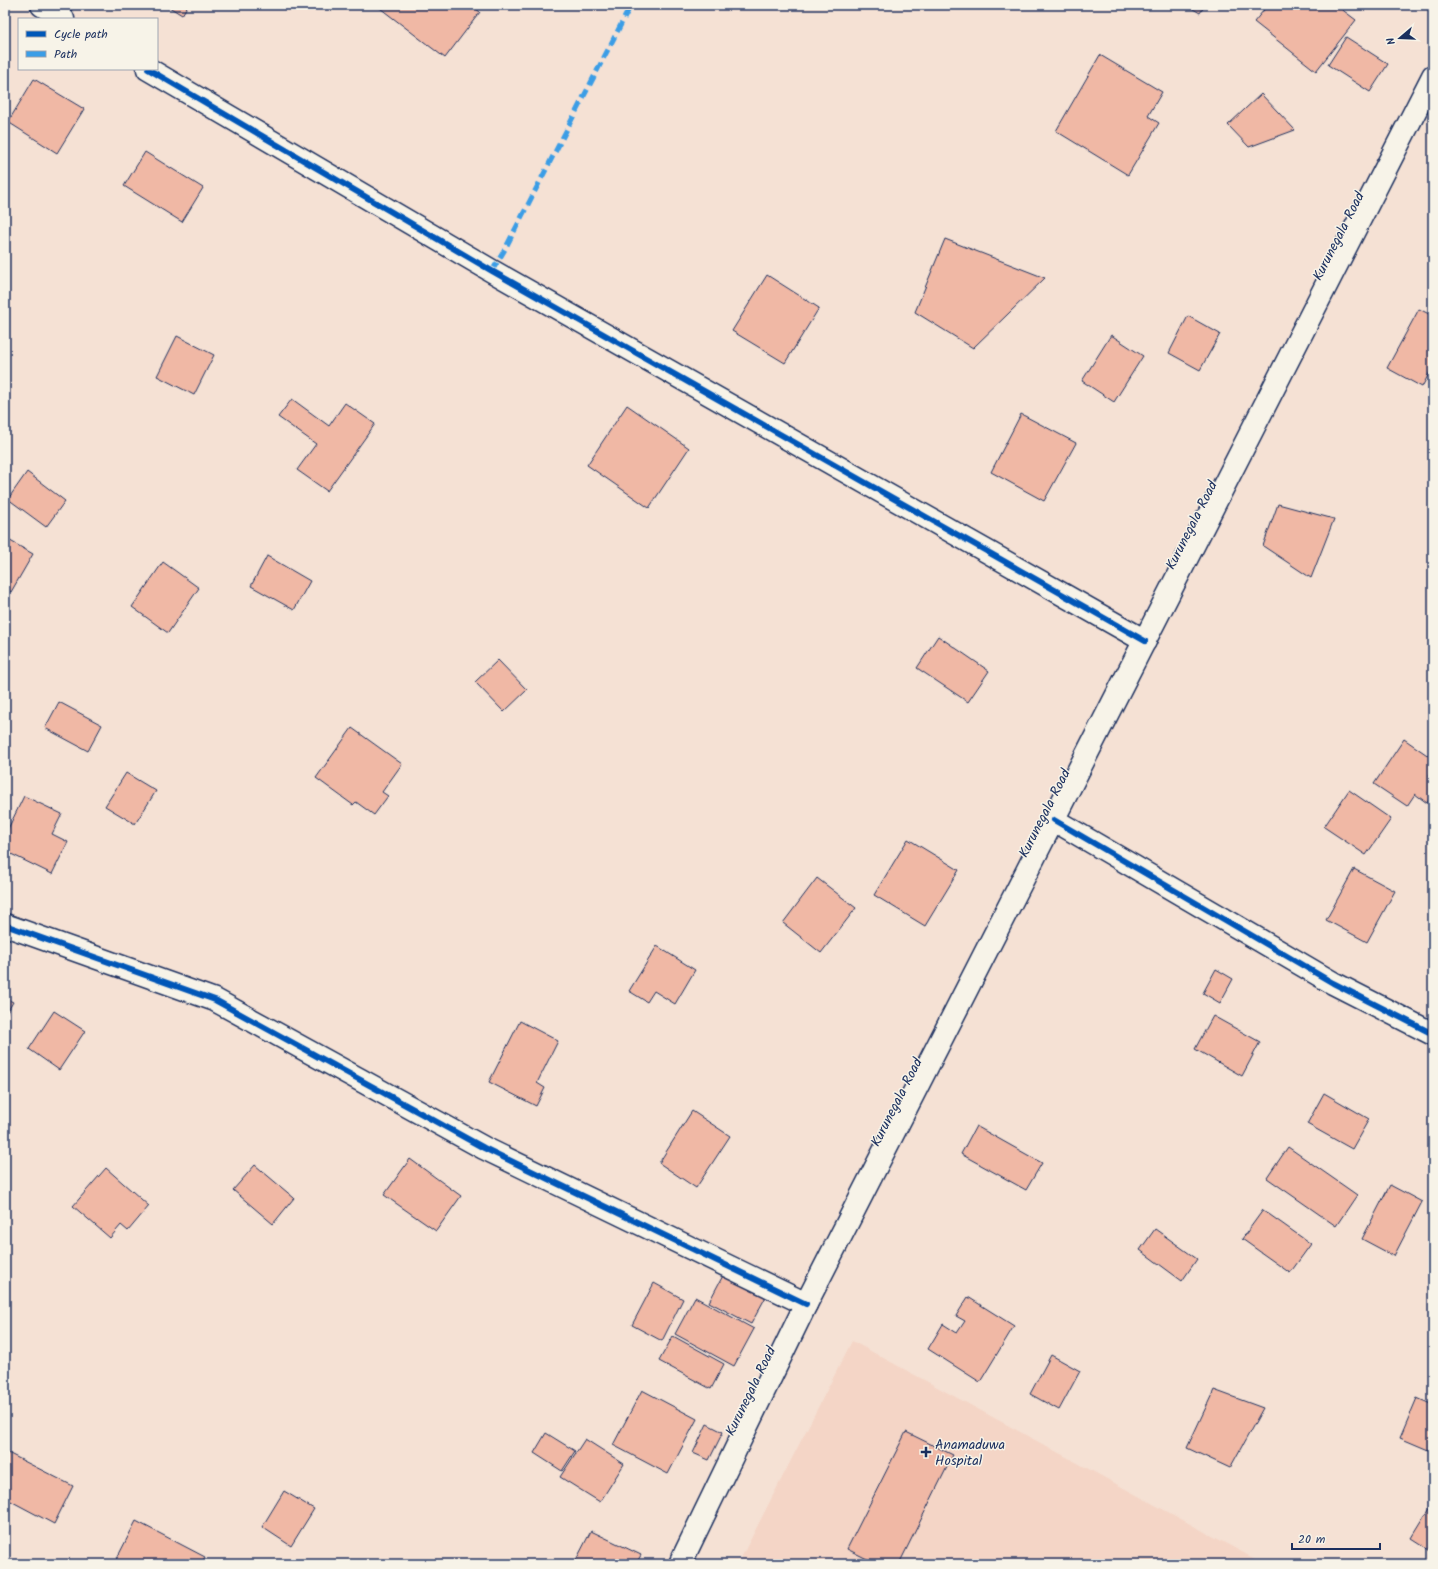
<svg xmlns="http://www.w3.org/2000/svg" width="1438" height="1569" viewBox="0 0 1438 1569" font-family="Kalam,sans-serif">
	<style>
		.built { fill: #f4d5c6 }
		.building { fill: #f0b8a5; stroke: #1b2f5e }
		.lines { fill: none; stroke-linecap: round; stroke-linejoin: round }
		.minor-casing { stroke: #1b2f5e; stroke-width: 25 }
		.trunk-casing { stroke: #1b2f5e; stroke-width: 25 }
		.minor { stroke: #f7f3e8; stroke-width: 22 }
		.trunk { stroke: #f7f3e8; stroke-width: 22 }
		.quiet { stroke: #3b9de6; stroke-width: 5; stroke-dasharray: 10 5; stroke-linecap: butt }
		.cycleway-casing { stroke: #f7f3e8; stroke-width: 8 }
		.cycleway { stroke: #0057b8; stroke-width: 6 }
		.poi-dot { fill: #1b2f5e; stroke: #f7f3e8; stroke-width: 1.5 }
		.labels { text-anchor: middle; stroke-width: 3; stroke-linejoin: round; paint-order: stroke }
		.street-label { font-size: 14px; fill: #1b2f5e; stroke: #f7f3e8 }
		.poi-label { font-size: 14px; fill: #1b2f5e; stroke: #f7f3e8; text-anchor: start }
	</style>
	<rect width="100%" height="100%" fill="#f5e1d4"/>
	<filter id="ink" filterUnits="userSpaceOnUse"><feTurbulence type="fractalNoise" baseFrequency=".025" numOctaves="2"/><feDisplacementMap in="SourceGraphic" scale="8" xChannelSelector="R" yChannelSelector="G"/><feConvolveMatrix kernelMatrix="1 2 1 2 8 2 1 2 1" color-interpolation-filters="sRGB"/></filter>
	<g filter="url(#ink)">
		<path class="built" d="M852,1341l412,223h-526z"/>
		<path class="building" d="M166,5h22l-6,10z
			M376,5h95l9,7 -35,46z
			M1186,5h19l-5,8z
			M1268,5h68l20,15 -40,51 -62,-49z
			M1346,37l42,27 -18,28 -42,-27z
			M1100,55l62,37 -14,24 11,7 -31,52 -72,-44z
			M34,79l50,30 -27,44 -49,-31z
			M1261,94l34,36 -46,17 -21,-22z
			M145,152l58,36 -21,34 -58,-36z
			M945,239l100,39 -72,70 -58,-36z
			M767,275l52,33 -34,55 -53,-32z
			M1419,309l14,7v50l-11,21 -35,-19z
			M1188,316l32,18 -20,36 -31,-17z
			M1111,335l32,21 -29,46 -32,-21z
			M177,336l37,19 -20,40 -37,-19z
			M292,399l37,27 16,-23 30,21 -48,67 -30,-21 19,-26 -38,-27z
			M627,405l62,43 -40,60 -62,-43z
			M1021,414l55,29 -32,58 -53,-29z
			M27,472l38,29 -19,26 -38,-28z
			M1278,504l56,15 -23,59 -48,-32z
			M5,538l28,16 -22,38 -6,-4z
			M267,556l43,25 -16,29 -43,-24z
			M163,562l36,26 -31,45 -36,-26z
			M938,636l51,35 -21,31 -51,-34z
			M498,660l29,30 -23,22 -29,-30z
			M59,702l43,23 -14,26 -43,-23z
			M352,728l50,36 -20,28 6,4 -14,19 -18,-13 -3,3 -37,-27z
			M1404,739l29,20v12l-4,5 4,2v15l-6,10 -12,-9 -8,12 -33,-22z
			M126,773l30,18 -21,33 -30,-18z
			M1349,790l42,29 -25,36 -42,-28z
			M24,796l38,18 -10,20 16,8 -16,32 -47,-23v-16z
			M908,839l51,31 -34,56 -51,-31z
			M1354,869l41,22 -28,51 -41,-22z
			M817,878l39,30 -35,45 -38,-30z
			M657,946l38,24 -20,34 -21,-13 -7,11 -18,-11z
			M1216,969l17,10 -13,24 -17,-10z
			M5,998l8,4 -8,14z
			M54,1011l31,20 -26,39 -30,-21z
			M1213,1016l47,26 -18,34 -47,-27z
			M520,1021l38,20 -21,42 8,5 -9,18 -47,-24z
			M1324,1093l45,26 -17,30 -45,-25z
			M692,1111l38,25 -34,52 -37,-25z
			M976,1126l66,37 -16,27 -65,-36z
			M1288,1147l69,48 -21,31 -69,-48z
			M410,1159l51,37 -25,35 -52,-36z
			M255,1165l39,33 -21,26 -40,-34z
			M106,1168l43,38 -21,25 -7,-6 -11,13 -37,-32z
			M1390,1185l32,17 -28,54 -32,-17z
			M1263,1210l48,34 -21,29 -48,-34z
			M1155,1229l42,30 -15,22 -42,-31z
			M727,1268l42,23 -18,33 -42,-22z
			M654,1283l29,16 -21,42 -30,-16z
			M695,1297l59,32 -20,37 -59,-32z
			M968,1297l46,29 -34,56 -52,-33 15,-25 14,9 8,-12 -9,-5z
			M673,1336l51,28 -13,25 -52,-28z
			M1051,1355l29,16 -21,39 -29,-16z
			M642,1390l55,29 -29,55 -55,-29z
			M1214,1390l49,18 -33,60 -43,-20z
			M1417,1398l16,7v47l-33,-14z
			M707,1424l16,8 -14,28 -16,-7z
			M906,1432l47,23 -54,109h-22l-30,-15z
			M546,1433l29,18 -13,20 -28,-18z
			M585,1439l39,25 -24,38 -40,-25z
			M8,1453l65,33 -19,38 -49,-26v-39z
			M284,1491l30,18 -23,37 -29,-19z
			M1433,1502v50l-22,-14z
			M136,1521l69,36 -4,7h-87z
			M591,1531l50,24 -5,9h-62z"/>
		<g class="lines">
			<defs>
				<path id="minor" d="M42,5l21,14
					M148,69l344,202 653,370
					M1054,820l279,163 100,51
					M5,925l210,75 269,148 322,156"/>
				<path id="trunk" d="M680,1564l126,-260 627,-1228"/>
			</defs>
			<use href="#minor" class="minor-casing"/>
			<use href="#trunk" class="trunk-casing"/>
			<use href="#minor" class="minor"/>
			<use href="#trunk" class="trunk"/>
			<path class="quiet" d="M492,271l12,-20 127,-246"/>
			<defs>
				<path id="cycleway" d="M148,69l344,202 653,370
					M1054,820l279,163 100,51
					M5,925l210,75 269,148 322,156"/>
			</defs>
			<use href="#cycleway" class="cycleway-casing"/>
			<use href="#cycleway" class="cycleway"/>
		</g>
	</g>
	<path class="poi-dot" d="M924 1446h4v4h4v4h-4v4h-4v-4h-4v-4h4z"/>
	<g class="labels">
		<g class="street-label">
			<text transform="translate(1338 236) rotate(-63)" y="5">Kurunegala Road</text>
			<text transform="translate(1191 525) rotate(-63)" y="5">Kurunegala Road</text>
			<text transform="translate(1044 813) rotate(-63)" y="5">Kurunegala Road</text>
			<text transform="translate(896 1102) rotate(-63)" y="5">Kurunegala Road</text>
			<text transform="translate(750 1391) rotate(-64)" y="5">Kurunegala Road</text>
		</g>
		<g class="poi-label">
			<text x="935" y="1449">Anamaduwa<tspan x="935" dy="16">Hospital</tspan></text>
		</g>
	</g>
	<rect width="1438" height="1569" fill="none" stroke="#f7f3e8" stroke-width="20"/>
	<rect x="10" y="10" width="1418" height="1549" fill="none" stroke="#1b2f5e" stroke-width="1.5" filter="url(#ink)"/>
	<rect x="18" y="18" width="140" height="52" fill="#f7f3e8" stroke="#9fa5b1"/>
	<rect x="26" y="31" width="20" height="6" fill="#0057b8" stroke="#9fa5b1"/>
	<text x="54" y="38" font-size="12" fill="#1b2f5e">Cycle path</text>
	<rect x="26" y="51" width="20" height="6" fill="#3b9de6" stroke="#9fa5b1"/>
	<text x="54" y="58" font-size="12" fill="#1b2f5e">Path</text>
	<g transform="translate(1400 38) rotate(251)" stroke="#f7f3e8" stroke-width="3" paint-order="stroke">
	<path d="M0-3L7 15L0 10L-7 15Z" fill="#1b2f5e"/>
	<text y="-6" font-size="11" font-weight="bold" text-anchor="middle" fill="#1b2f5e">N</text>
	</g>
	<path d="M1292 1543v6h88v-6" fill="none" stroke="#1b2f5e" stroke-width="2"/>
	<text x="1298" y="1543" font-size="12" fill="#1b2f5e" stroke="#f7f3e8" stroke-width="3" paint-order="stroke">20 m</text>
</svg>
